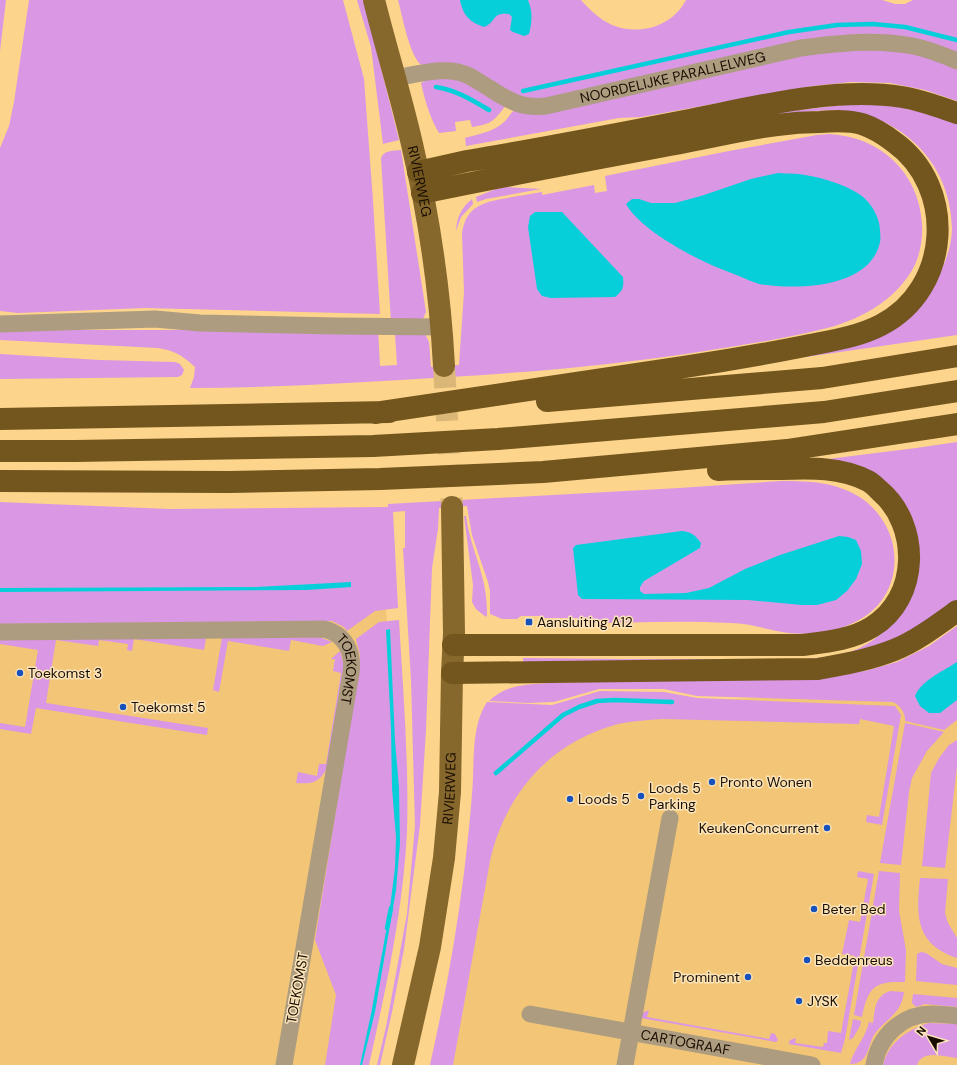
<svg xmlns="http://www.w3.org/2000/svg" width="957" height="1065" viewBox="0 0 957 1065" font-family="'DM Sans',sans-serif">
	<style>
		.built { fill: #f2c676 }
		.green { fill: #d997e4 }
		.water { fill: #06cfda }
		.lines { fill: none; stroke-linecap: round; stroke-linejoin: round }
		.stream { stroke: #06cfda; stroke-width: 4.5 }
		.major-tunnel { stroke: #dab677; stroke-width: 22; stroke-dasharray: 22 11; stroke-linecap: butt }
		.minor { stroke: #ad9c7f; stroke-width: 17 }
		.major { stroke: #86672c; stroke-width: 22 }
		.highway { stroke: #72561e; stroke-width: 22 }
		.poi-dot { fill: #1651bc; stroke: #fce4ba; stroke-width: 1.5 }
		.labels { text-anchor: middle; stroke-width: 3; stroke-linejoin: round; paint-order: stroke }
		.street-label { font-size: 14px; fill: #180d00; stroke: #fce4ba }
		.poi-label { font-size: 14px; fill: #180d00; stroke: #fce4ba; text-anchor: start }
	</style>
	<rect width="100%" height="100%" fill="#fcd48c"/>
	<path class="built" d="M0,530l377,3 11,96 -27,436h-361z
		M957,673v392h-513l52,-292 67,-58 109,-13 262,-13z"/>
	<path class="green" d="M0,0h6l-6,51z
		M29,0h314l21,79 9,122 7,113 -235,-6 -127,5 -18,-2v-163l9,-22 5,-24z
		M357,0h7l35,140 -16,4 -12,-97z
		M398,0h183c9,10 18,19 31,25 27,11 60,2 74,-25h196l13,4h10l8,-4h44v56l-72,-17 -349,64 -116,-39c-12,-14 -17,-46 -22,-64z
		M894,46l63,20v35l-32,-11 -35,-7 -39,-1 -38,4 -172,31 -22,1 -153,28 -1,-8c14,-4 28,-6 39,-16 5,-4 6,-10 13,-13l287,-58z
		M434,76l26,1 46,28c-12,16 -14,19 -34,22l-2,-7 -15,2 1,9 -17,2c-9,-15 -14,-32 -18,-50z
		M875,101l82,20v214l-151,22 126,-69c10,-18 20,-38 20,-60 -1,-62 -46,-109 -106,-117 -17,-2 -34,0 -51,2 -21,2 -41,3 -61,5z
		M829,134c51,3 89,37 93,89 1,17 -2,34 -11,49 -18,29 -49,46 -80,55 -39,10 -80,17 -120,23 -87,14 -175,22 -262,27 -86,5 -173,11 -259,11l4,-11 1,-10c-13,-12 -20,-16 -37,-19l-158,-8v-10h378l2,36 17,-1 -2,-31h30l4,8 2,25 28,-2 5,-73 -2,-59c4,-27 22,-31 45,-35 12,-2 23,-4 35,-6v3l52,-10 1,8 12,-2 -2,-15 124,-25 88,-16z
		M401,150l25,162 -3,7 -32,3 -10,-164c3,-8 12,-7 20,-8z
		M504,187l37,2 -55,10 -9,3 -1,-5 20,-8z
		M472,199l1,5 -12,13 -5,14c1,-14 5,-23 16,-32z
		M0,354l100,6 75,2 5,2 4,6 -2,5 -4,2 -178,2z
		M957,442v161l-42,29 -77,28 -315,8v-10c67,1 133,1 200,1 40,0 84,4 123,-6 20,-5 36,-19 50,-33l10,-104 -86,-56 96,-12z
		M782,481c27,0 52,1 76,15 49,30 50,103 -5,127 -21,10 -49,13 -71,9 -17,-3 -34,-9 -51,-9 -51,-3 -103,0 -154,0v-5h-37v-2h-19l-4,3h-15l-12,-5v-23l-2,-9 -16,-47 -5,-29 -28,2 -1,21 -6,39 -6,162 -6,95 -16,124 -12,63 -12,53h-3l9,-38 21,-113 8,-88 -4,-146 -8,-132h2v-37l-12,1 5,96 -23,3 -28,20 -3,-4 -12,-6 -332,3v-122l169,7 219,-2v-3l291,-16z
		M464,516h2c3,24 13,45 18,68 2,11 3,21 3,31l-1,2 -10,-8 -4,-7 1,-17z
		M399,620c4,70 10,141 8,212 -4,79 -21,156 -38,233h-44l11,-70 -21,-55 44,-272 1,-13 -4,-16 23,-17z
		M957,626v94l-13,10 -39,-9c1,-7 -5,-16 -12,-19l-196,-6 -33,-7h-65l-45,13 -26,1 -39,-2c19,-17 36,-16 59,-18l264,-6 53,-6 32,-9 32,-16z
		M204,637l2,2 -2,11 -70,-11 -2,12 -5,-1 1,-6 -29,-4 -1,6 -42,-6 -10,63 162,25 -1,7 -171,-27 -5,26 -31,-5v-6l25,4 13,-77 -38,-6v-5z
		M319,637l13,5 -9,4 -32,-6 -2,11 -61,-10 -9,51 -6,-2 9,-52z
		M340,651l4,14 -17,103c-8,15 -15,16 -31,15l2,-11 19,4 2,-12h7l15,-91 -8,-2 2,-12h-4z
		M600,691l64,1 33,6 198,8 6,9 -19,110 -16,-3 1,-7 12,2 15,-91 -34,-7 -1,5 -196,-5c-15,1 -30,2 -45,5 -68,18 -113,70 -128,137l-37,204h-23c14,-63 26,-127 34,-192 3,-26 6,-52 8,-79 3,-29 -2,-66 15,-92l65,3z
		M905,723l39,9 -17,19 -15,27 -3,14 -8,73 -21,-2z
		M957,740v27l-12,101 -23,-2 9,-93 8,-15 10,-13z
		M858,871l16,3 -29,165 -4,14 -52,-9 1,-4 6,-2 -1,5 28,4 1,-4h3l1,-12 13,2 14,-77 -13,-2 7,-34 11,2 8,-43 -11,-2z
		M879,871l21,2 -1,38 7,39 -1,32c-31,-1 -37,5 -43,35l-8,-2z
		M920,878l28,1 -3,34 3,10 9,15v20c-42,-14 -41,-43 -37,-80z
		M921,952l5,1 16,11 15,4v17l-41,-4 1,-27z
		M890,991l14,1c-3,23 -18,26 -30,43 -5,8 -5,19 -12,25 -4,3 -7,4 -12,4 4,-15 16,-27 19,-42l4,1c2,-14 2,-27 17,-32z
		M913,994l44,4v9l-32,-3 -9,3 -4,-4z
		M649,1010l-2,7 122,22 2,-6 4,1 3,6 -2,2 -135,-24 1,-5z
		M853,1019l8,2 -1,5 -7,12 -4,2z
		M929,1023l28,1v34c-13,-1 -34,-9 -40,7h-34c6,-23 24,-35 46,-42z"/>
	<path class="water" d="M460,0h68c5,12 4,22 1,34l-5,2 -11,-4 -3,-2 2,-13 -3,-3c-18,-2 -12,8 -25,13 -14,-5 -21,-11 -24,-27z
		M778,173c9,1 19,0 27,2 18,3 39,9 54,19 11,7 21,23 21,36 0,4 1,8 0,12 -10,47 -84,48 -121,42 -6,-2 -13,-5 -20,-8 -12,-5 -24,-9 -36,-15 -23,-11 -64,-34 -77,-57l6,-5h7l12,4h24l26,-7 50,-17z
		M535,212h27l61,65c1,10 0,14 -8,20l-64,1 -9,-2 -5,-7 -9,-62 2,-11z
		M682,531c10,1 13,4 19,12l-1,5 -56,33 -4,6v4l4,3 42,-1 23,-5 36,-19 35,-14 59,-19 9,1 8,3 5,11 1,13 -6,15 -9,12 -11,9 -19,5h-15l-54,-5 -166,-1 -4,-4 -5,-47 3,-3z
		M351,582v5l-44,3 -307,2v-4l256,-1z
		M390,629l5,112 4,47 1,55 -4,47 -21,122 -13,53h-2l11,-51 18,-99 6,-47 1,-31 -4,-49 -1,-59 -5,-99z
		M957,662v38l-17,13h-11l-9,-7 -5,-10c7,-16 27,-24 42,-34z"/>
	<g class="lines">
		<path class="stream" d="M436,87c20,3 36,13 53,23
			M523,91l266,-59 48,-7 36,-1 32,3 52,13
			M496,773l67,-58 16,-8 18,-6 18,-1 57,2
			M387,928l4,-20"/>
		<path class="major-tunnel" d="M444,366l8,141"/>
		<g class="minor">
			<path id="s1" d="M394,78c22,-3 52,-13 73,-3 5,2 9,5 14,8 23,14 36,26 65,23l255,-58c38,-5 74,-9 112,-2 15,3 30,9 44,15"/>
			<path d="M0,324l155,-5 45,4 137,3 105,1"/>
			<path id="s2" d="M0,632l324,-3c21,5 30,23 27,44l-67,392"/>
			<path id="s3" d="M530,1014l282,51"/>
			<path d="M625,1065l45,-247"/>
			<path d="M874,1065c5,-29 28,-51 58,-51 8,0 17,1 25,2"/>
		</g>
		<g class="major">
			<path id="s4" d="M374,0c12,48 27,96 38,144 17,72 28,147 32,222"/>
			<path id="s5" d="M403,1065l27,-118 14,-89 6,-66 2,-119 2,-40 -2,-126"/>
		</g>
		<path class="highway" d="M418,172l49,-11c72,-12 145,-26 217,-40 68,-13 149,-35 218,-24 19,3 37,10 55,16
			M547,401l275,-23 135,-22
			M375,413c103,-16 206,-31 309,-46 40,-6 81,-13 121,-21 25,-5 53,-9 76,-21 70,-36 76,-138 13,-183 -9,-7 -20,-14 -32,-18 -13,-4 -28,-3 -42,-2 -14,0 -29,1 -43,3 -32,4 -64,12 -96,18 -86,16 -173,32 -259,50
			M0,419l389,-7
			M0,451h75l298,-5 125,-7 326,-27 133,-21
			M0,481l229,1 151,-3 163,-7 244,-22 170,-26
			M453,645h349c24,-3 49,-5 70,-18 48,-29 48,-102 8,-136 -4,-4 -8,-8 -12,-10 -27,-14 -57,-13 -86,-12 -22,0 -43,0 -64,1
			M452,673l366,-4c26,-5 51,-9 76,-19 21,-8 45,-26 63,-39"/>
	</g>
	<g class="poi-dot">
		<rect x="525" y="618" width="8" height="8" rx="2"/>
		<circle cx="20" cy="673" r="4"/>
		<circle cx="123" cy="707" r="4"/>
		<circle cx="712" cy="782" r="4"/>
		<circle cx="641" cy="796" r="4"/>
		<circle cx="570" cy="799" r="4"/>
		<circle cx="827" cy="828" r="4"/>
		<circle cx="814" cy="909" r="4"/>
		<circle cx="807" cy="960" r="4"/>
		<circle cx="748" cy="977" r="4"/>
		<circle cx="799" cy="1001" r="4"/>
	</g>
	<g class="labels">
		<g class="street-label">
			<text dy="5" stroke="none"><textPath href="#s1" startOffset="291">NOORDELIJKE PARALLELWEG</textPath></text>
			<text dy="5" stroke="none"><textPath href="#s4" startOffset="187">RIVIERWEG</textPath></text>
			<text dy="5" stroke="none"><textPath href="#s2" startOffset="377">TOEKOMST</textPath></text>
			<text dy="5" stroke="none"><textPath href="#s5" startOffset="281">RIVIERWEG</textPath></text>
			<text transform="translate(297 988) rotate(-80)" y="5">TOEKOMST</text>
			<text dy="5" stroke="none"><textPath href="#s3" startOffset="158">CARTOGRAAF</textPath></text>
		</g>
		<g class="poi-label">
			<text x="537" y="627">Aansluiting A12</text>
			<text x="28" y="678">Toekomst 3</text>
			<text x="131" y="712">Toekomst 5</text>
			<text x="720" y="787">Pronto Wonen</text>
			<text x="649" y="793">Loods 5<tspan x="649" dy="16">Parking</tspan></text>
			<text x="578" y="804">Loods 5</text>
			<text x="819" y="833" text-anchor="end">KeukenConcurrent</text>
			<text x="822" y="914">Beter Bed</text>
			<text x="815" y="965">Beddenreus</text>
			<text x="740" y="982" text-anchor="end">Prominent</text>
			<text x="807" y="1006">JYSK</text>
		</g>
	</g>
	<g transform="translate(929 1037) rotate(308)" stroke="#fce4ba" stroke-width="3" paint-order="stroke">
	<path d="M0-3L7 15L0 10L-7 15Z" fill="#180d00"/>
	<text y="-6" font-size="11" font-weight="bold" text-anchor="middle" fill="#180d00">N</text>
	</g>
</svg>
